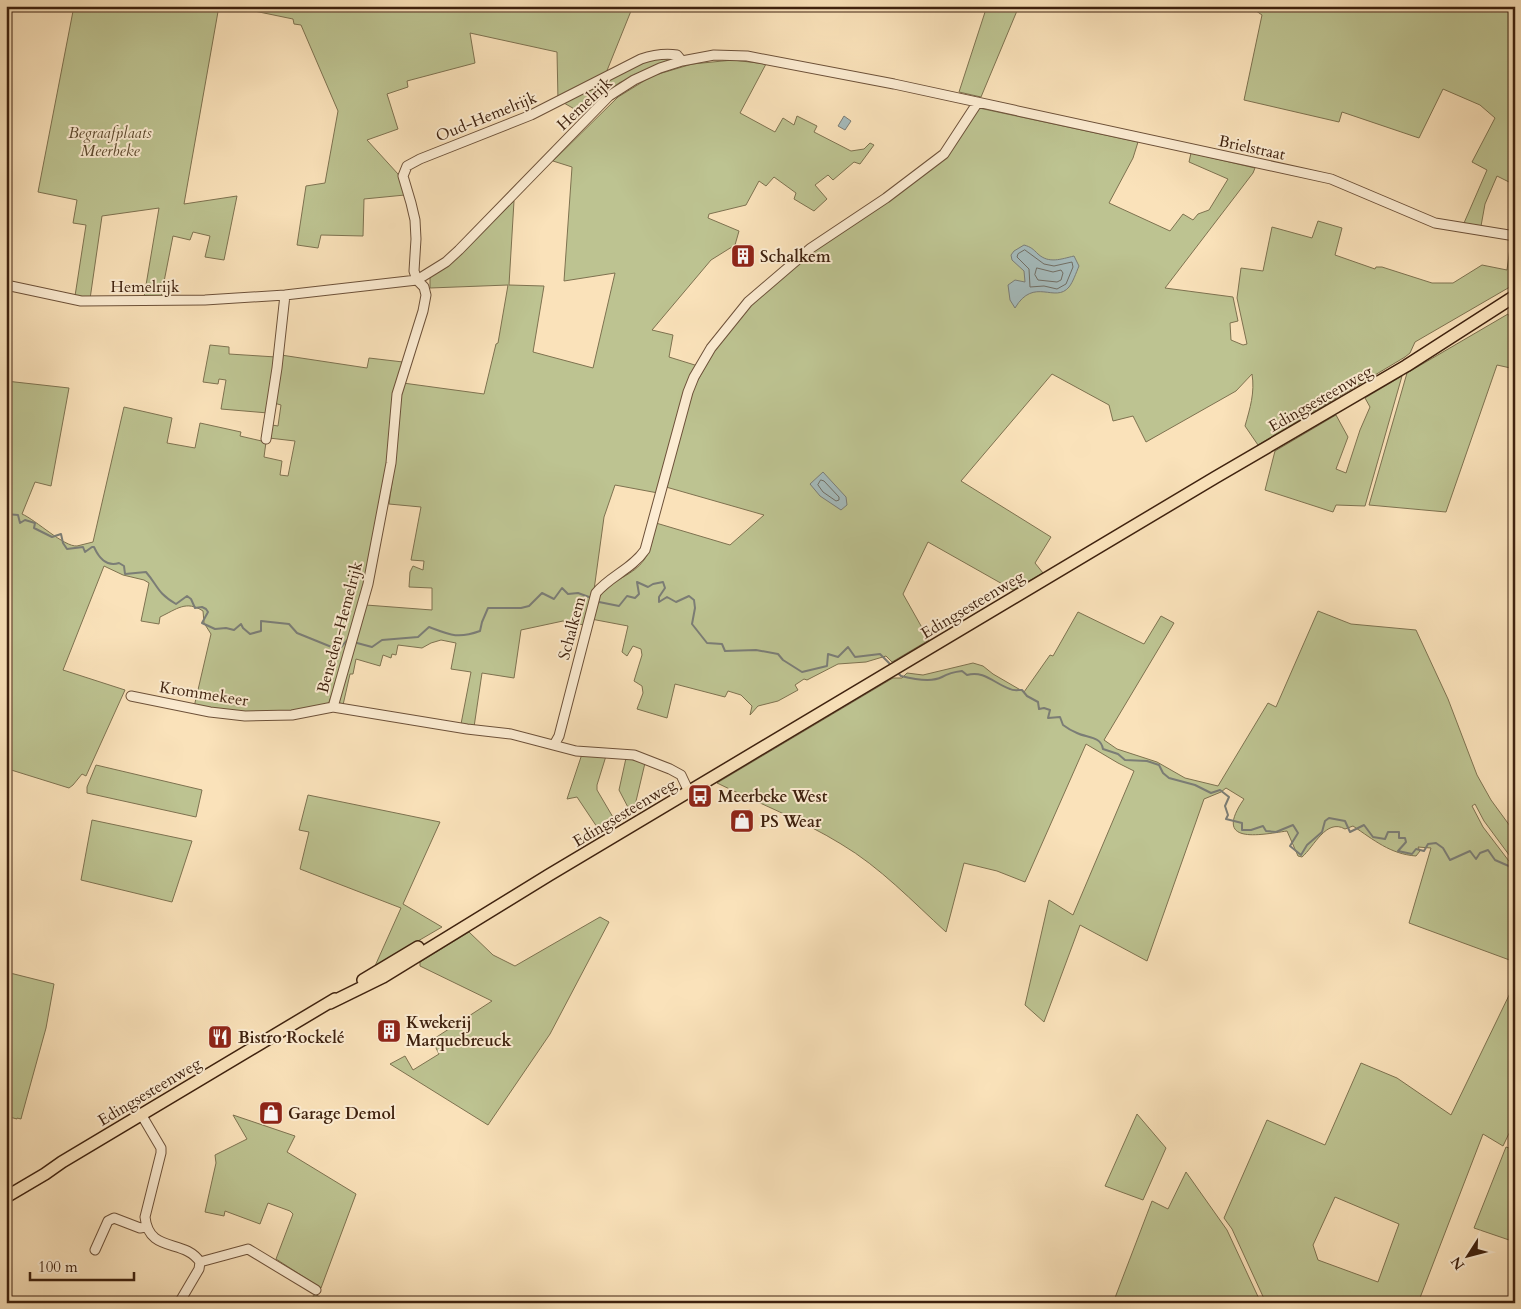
<svg xmlns="http://www.w3.org/2000/svg" width="1521" height="1309" viewBox="0 0 1521 1309" font-family="Cardo,serif">
	<style>
		.green { fill: #bdc391; stroke: #7e7250; fill-rule: evenodd }
		.water { fill: #a4babb; stroke: #7b7d76 }
		.lines { fill: none; stroke-linecap: round; stroke-linejoin: round }
		.shore { stroke: #716e64; stroke-width: 1 }
		.stream { stroke: #7b7d76; stroke-width: 2 }
		.minor-casing { stroke: #6d5139; stroke-width: 11 }
		.major-casing { stroke: #3e210e; stroke-width: 14 }
		.minor { stroke: #fcecd2; stroke-width: 9 }
		.major { stroke: #fae2ba; stroke-width: 11 }
		.labels { text-anchor: middle; stroke-width: 4; stroke-linejoin: round; paint-order: stroke }
		.street-label { font-size: 16px; fill: #3e210e; stroke: #fcecd2 }
		.park-label { font-size: 16px; font-style: italic; fill: #5e4a2f; stroke: #fcecd2 }
		.poi-label { font-size: 16px; font-weight: bold; fill: #3e210e; stroke: #fcecd2; text-anchor: start }
	</style>
	<rect width="100%" height="100%" fill="#fae2ba"/>
	<filter id="stains"><feTurbulence type="fractalNoise" baseFrequency=".004" numOctaves="4"/><feColorMatrix values="0 0 0 0 .2 0 0 0 0 .09 0 0 0 0 .02 0 0 0 .5 -.17"/></filter>
	<radialGradient id="worn" r=".72"><stop offset=".6" stop-color="#630" stop-opacity="0"/><stop offset="1" stop-color="#630" stop-opacity=".3"/></radialGradient>
	<path class="green" d="M74,6h145l-35,198 53,-8 -13,64 -19,-3 5,-21 -17,-4 -3,8 -17,-4 -12,61h-17l15,-89 -57,8 -12,83 -15,-3 11,-71 -13,-2 4,-23 -39,-8z
		M230,6h403l-27,67 -48,27 -1,-48 -87,-19 5,30 -68,18 1,6 -21,7 11,35 -31,11 31,34 7,21 -41,4 -1,37 -42,-1 -3,13 -21,-3 9,-59 19,-3 13,-72 -37,-86 -7,-1 -1,-5z
		M987,6h32l-38,91 -22,-5z
		M1249,6h266v169l-4,8 -14,-7 -12,28 -4,22 -17,-3 23,-53 -15,-8 23,-44 -15,-13 -37,-16 -24,49 -77,-26 -3,10 -95,-22 18,-85z
		M673,58l-54,25 -14,11 -22,20 -19,-11 84,-43z
		M733,60l33,4 -26,49 35,19 8,-14 11,7 3,-9 20,10 -3,6 37,19 13,-2 6,-6 4,2 -14,19 -6,-2 -21,18 -5,-5 -13,10 12,14 -13,12 -20,-12 2,-6 -22,-16 -8,9 -7,-5 -13,24 -37,9 -1,4 31,13 -4,14 -24,15 -59,70 21,5 -4,22 29,9 -40,127 -43,-8 -11,32 -10,73 -10,35 -21,-4 -42,9 -7,48 -32,-5 -8,54 -13,-3 10,-52 -20,-3 5,-26 -15,-3 -10,3 -9,5 -24,-3 -2,10 -4,-1 -1,4 -8,-3 -3,11 -24,-7 -3,15h-3l-7,31 -5,-4 28,-96 66,5v-22l-23,-1 1,-15 3,-6 10,4 1,-9 -13,-1 10,-53 -32,-3 6,-43 5,-63 3,-15 81,11 12,-50 2,-1 10,-58 -78,3v-11l20,-12 64,-64 -5,84 35,1 -11,66 60,16 22,-95 -51,8 8,-114 -19,-6 65,-64 34,-21 40,-12z
		M979,108l159,34 -5,16 -24,45 61,28 13,-17 10,6 5,-6 11,-4 19,-31 -39,-17 2,-9 64,15 -2,5 -88,115 68,9 5,24 -8,2 1,17 12,5 4,-1 -10,-46 4,-30 22,3 9,-44 40,11 6,-17 24,7 -7,27 40,14 1,-2h6l50,16h21l29,-18 25,5 4,-30 4,1v43l-100,58 -5,11 -5,4 -147,88 -13,-19c5,-18 10,-33 7,-52l-16,17 -90,51 -13,-26 -20,5 -4,-16 -57,-31 -91,107 90,56 -16,26 8,10 -30,17 -85,-48 -25,52 26,46 -37,22 -6,-6 -20,6 -28,2 -31,16 -3,-1 -9,6 3,5 -20,11 -20,5 -8,9 2,-9 -11,-11 -13,-4 -3,6 -50,-13 -8,34 -30,-9 6,-16 -1,-7 -8,-5 8,-26 -1,-6 -8,-3 -6,10 -5,-4 6,-26 -37,-7c2,-8 4,-19 10,-25 12,-15 33,-19 43,-34 8,-11 9,-24 12,-37l74,22 34,-30 -98,-28 25,-95 28,-49 34,-42 60,-50 141,-106z
		M1508,314l4,8 3,-1v48l-18,-4 -51,147 -77,-7 38,-132z
		M210,345l19,2v7l47,3 -8,56 -47,-4 5,-29 -7,-1 -1,5 -15,-2z
		M281,355l86,13 2,-10 34,4 -16,109 -21,109 -32,108 -6,17 -30,7h-65l-39,-5 17,-73 -7,-11 -1,-12c-17,-11 -26,-2 -43,6l-1,7 -18,-3 8,-38 -5,-3 -21,-5 -19,-9 -41,104 62,20 -39,86 -4,-2 -9,11 -4,3 -61,-19 2,-3 -4,-2v-383l63,7 -18,98 -16,-4 -13,32c14,6 42,33 55,32 5,-1 11,-3 16,-4l31,-135 48,11 -5,25 28,5 5,-25 41,9 -1,4 26,6 -2,15 18,4 -2,14 8,1 7,-35 -26,-3 3,-13 6,1 3,-21 -7,-2z
		M1402,376l-37,130 -29,-1 -3,7 -68,-22 10,-39 61,-36 12,22 -12,32 10,4 14,-43 10,-23 -5,-9z
		M1318,611l33,13 65,6 32,69 29,76 14,25 19,26 5,20v17l-31,-42 -9,-17 -3,2 11,21 32,42v93l-106,-39 22,-75 -13,-1 2,4 -4,5c-26,-2 -42,-16 -63,-30l-8,3c-19,-11 -31,18 -43,28l-4,-1 -11,-25c-28,4 -75,14 -43,-32l-18,-11 -5,4 -17,7 -57,162 -67,-36 -36,97 -19,-17 24,-105 24,15 61,-144 -16,-8 -32,-19 -61,138 -28,-11 -33,-8 -18,69c-33,-30 -66,-65 -105,-88 -39,-24 -83,-41 -124,-61l176,-105h9l5,-5 16,2 50,-12 10,3 10,8 31,18 26,-37 3,1 25,-44 66,32 17,-28 13,7 -70,117 13,9 40,13 28,16 33,8 50,-83 8,4z
		M582,754l24,2 -9,29v5l20,34 -16,9 -24,-36 -10,2z
		M626,758l19,5 -12,51 -1,1 -13,-25z
		M96,765l106,25 -6,27 -109,-24v-6z
		M308,795l132,27 -37,82 39,23 -67,39 26,-58 -101,-39 9,-37 -10,-2z
		M92,820l100,21 -20,61 -91,-22z
		M600,917l9,5 -59,112 -62,91 -98,-61 15,-8 8,14 26,-16 -7,-14 60,-39 -72,-35v-4l49,-30 24,23 22,11z
		M6,972l48,12 -8,44 -24,87 -1,4 -4,-1v1l-11,-3z
		M1515,983v138l-12,25 -20,-12 -65,169h-152l-34,-74 -8,-11 43,-98 58,25 36,-82 36,15 54,37zM1335,1197l64,27 -21,58 -60,-22 -5,-15z
		M1137,1114l29,34 -23,52 -38,-14z
		M233,1115l62,21 -8,16 69,42 -35,94 -45,-29 17,-45 -3,-3 -22,-8 -8,21 -35,-13 -1,5 -19,-4 11,-49 -1,-8 32,-16z
		M1506,1147l9,3v92l-41,-14z
		M1186,1172l41,58 34,73h-148l39,-102 16,8z
		M315,1294l14,9h-21z"/>
	<path class="water" d="M844,116l7,5 -6,9 -7,-4z
		M1024,245c7,2 9,4 14,9 11,10 23,5 36,2l5,10c-3,7 -6,16 -10,21 -14,17 -35,-11 -54,21l-5,-8 -2,-15 7,-5 10,2 -1,-11 -12,-11 -1,-5 3,-4z
		M823,472l23,25 1,8 -6,5 -21,-14 -10,-12z"/>
	<g class="lines">
		<path class="shore" d="M1025,250l19,14 10,2 18,-4 1,5 -7,17 -9,5 -13,-3 -14,1 -1,-18 -12,-12 1,-3z
			M1037,268l16,4 8,-2 2,3 -2,7 -4,2 -19,-2 -3,-5z
			M821,480l3,1 15,16v3l-3,1 -13,-9 -5,-7z"/>
		<path class="stream" d="M6,514l12,1 2,8 5,-3 10,3 -1,5 18,9 9,-3 2,9 4,6 16,-2 2,5 7,-5h2c5,11 12,20 25,16l5,3 1,8 21,-2c12,14 11,21 30,32l11,-8 4,3 4,9 7,-1 4,2 2,3 -6,11 13,6 11,-1 8,2 7,-6 2,4 7,6 11,-3v-10l28,3 8,9 42,17 8,-10
			M599,602l20,4 8,-10 8,2 4,-4 -2,-12 11,5 5,-3 10,-2 2,6 -6,9v5l8,-5 9,5 13,-6 5,4 1,8 -3,16 15,19 15,1 3,7 31,-1 22,4 5,6 19,12 25,-6 1,-12 10,3 10,-10 7,10 25,-3 10,10
			M357,643l15,4 10,-7 36,-3 11,-10c21,8 29,12 51,4l2,-9 6,-14h33l8,-2 13,-13 12,6 8,-11 6,6 10,-1 11,4
			M899,674l2,2c12,3 30,7 41,1 7,-4 11,-5 20,-6l5,4c17,-5 28,9 43,14 3,2 8,1 12,1l5,6 11,6 1,7 5,-1 6,2 -2,8 12,-1 3,8c4,3 9,6 14,8 10,5 24,3 26,16l15,5 7,6 22,1 12,4 4,8 6,5 26,7 16,8 9,-3 9,7 -4,9 3,9 -2,4 16,4v7h9l12,-4 3,5 10,1 17,-7 5,8 -8,13 11,9 6,-10 15,-13 3,-11 4,-3 16,3 5,11 14,-7 9,12 12,2 3,-7h11v6h6l1,4 -8,9 14,3 4,-5 8,2 4,-7 8,-1 7,5 7,12 20,-9 6,8 4,-6 8,-3 7,10 16,7 4,6"/>
		<defs>
			<path id="minor" d="M6,285l75,16 124,-1 80,-5 132,-15 29,-18 13,-12 150,-154 25,-16 26,-12 22,-7 32,-6 33,1 147,28 437,95 104,44 80,13
				M266,439l11,-71 8,-73
				M131,696l79,16 35,4 47,-1 41,-8 134,22 44,5 65,17 58,4 36,14 11,6 8,17
				M333,707l35,-123 23,-121 6,-69 26,-83 3,-16 -2,-8 -7,-7 -3,-9 2,-32 -1,-19 -4,-17 -8,-27 4,-10 13,-7 111,-44 110,-56c12,-4 23,-6 36,-4l5,6
				M554,745l5,-9 37,-143c14,-17 36,-24 49,-43l43,-158 6,-15 17,-29 37,-46 63,-54 75,-50 58,-44 34,-52
				M141,1114l20,34v5l-16,64c4,37 39,21 55,45l-1,7 -20,34
				M95,1250l13,-29 6,-3 26,10 6,-1
				M200,1262l48,-13 68,41"/>
			<path id="major" d="M363,980l55,-33
				M330,1003l53,-26 166,-102 667,-398 190,-111 109,-70
				M6,1197l39,-23 17,-12 273,-163"/>
		</defs>
		<use href="#minor" class="minor-casing"/>
		<use href="#major" class="major-casing"/>
		<use href="#minor" class="minor"/>
		<use href="#major" class="major"/>
	</g>
	<defs>
		<symbol id="building-square" viewBox="-11 -11 22 22"><rect x="-9" y="-9" width="18" height="18" rx="4" fill="#8f2418" stroke="#fcecd2"/><path d="M-4-6H4V6H1V3H-1V6H-4ZM-2.5-4.3h1.7v1.8h-1.7ZM.8-4.3h1.7v1.8H.8ZM-2.5-1h1.7V.8h-1.7ZM.8-1h1.7V.8H.8Z" fill="#fff"/></symbol>
		<symbol id="bus-square" viewBox="-11 -11 22 22"><rect x="-9" y="-9" width="18" height="18" rx="4" fill="#8f2418" stroke="#fcecd2"/><path d="M-5-6H5V4H4V6H2V4H-2V6H-4V4H-5ZM-3.5-4V0h7V-4ZM-3.5 1.2v1.5H-2V1.2ZM2 1.2v1.5H3.5V1.2Z" fill="#fff"/></symbol>
		<symbol id="shop-square" viewBox="-11 -11 22 22"><rect x="-9" y="-9" width="18" height="18" rx="4" fill="#8f2418" stroke="#fcecd2"/><path d="M-5-2.5h2.3a2.7 3.5 0 0 1 5.4 0H5L5.5 6h-11ZM-1.5-2.5h3a1.5 2.3 0 0 0-3 0Z" fill="#fff"/></symbol>
		<symbol id="restaurant-square" viewBox="-11 -11 22 22"><rect x="-9" y="-9" width="18" height="18" rx="4" fill="#8f2418" stroke="#fcecd2"/><path d="M-5-6h1v4h1v-4h1v4h1v-4h1v5L-1.5 .5V6h-2V.5L-5-1ZM5-6V6H3V1.5H1.5Q1.5-4 5-6Z" fill="#fff"/></symbol>
	</defs>
	<g fill-rule="evenodd">
		<use href="#building-square" x="729" y="242" width="28" height="28"/>
		<use href="#bus-square" x="686" y="782" width="28" height="28"/>
		<use href="#shop-square" x="728" y="807" width="28" height="28"/>
		<use href="#building-square" x="375" y="1017" width="28" height="28"/>
		<use href="#restaurant-square" x="206" y="1023" width="28" height="28"/>
		<use href="#shop-square" x="257" y="1099" width="28" height="28"/>
	</g>
	<g class="labels">
		<g class="street-label">
			<text transform="translate(584 103) rotate(-43)" y="6">Hemelrijk</text>
			<text transform="translate(486 116) rotate(-22)" y="6">Oud-Hemelrijk</text>
			<text transform="translate(1252 147) rotate(12)" y="6">Brielstraat</text>
			<text x="145" y="292">Hemelrijk</text>
			<text transform="translate(1320 398) rotate(-30)" y="6">Edingsesteenweg</text>
			<text transform="translate(972 604) rotate(-31)" y="6">Edingsesteenweg</text>
			<text transform="translate(339 627) rotate(-75)" y="6">Beneden-Hemelrijk</text>
			<text transform="translate(571 628) rotate(-75)" y="6">Schalkem</text>
			<text transform="translate(204 693) rotate(9)" y="6">Krommekeer</text>
			<text transform="translate(624 812) rotate(-31)" y="6">Edingsesteenweg</text>
			<text transform="translate(149 1091) rotate(-31)" y="6">Edingsesteenweg</text>
		</g>
		<g class="park-label">
			<text x="110" y="138">Begraafplaats<tspan x="110" dy="18">Meerbeke</tspan></text>
		</g>
		<g class="poi-label">
			<text x="760" y="262">Schalkem</text>
			<text x="718" y="802">Meerbeke West</text>
			<text x="760" y="827">PS Wear</text>
			<text x="406" y="1028">Kwekerij<tspan x="406" dy="18">Marquebreuck</tspan></text>
			<text x="238" y="1043">Bistro Rockelé</text>
			<text x="288" y="1119">Garage Demol</text>
		</g>
	</g>
	<rect width="1521" height="1309" fill="none" stroke="#fae2ba" stroke-width="25"/>
	<rect x="8" y="8" width="1506" height="1294" fill="none" stroke="#3e210e" stroke-width="2.5"/>
	<rect x="12" y="12" width="1496" height="1284" fill="none" stroke="#3e210e"/>
	<g transform="translate(1468 1256) rotate(234)" stroke="#fcecd2" stroke-width="4" paint-order="stroke">
	<path d="M0-4L9 19L0 12L-9 19Z" fill="#3e210e"/>
	<text y="-8" font-size="14" font-weight="bold" text-anchor="middle" fill="#3e210e">N</text>
	</g>
	<path d="M30 1272v8h104v-8" fill="none" stroke="#3e210e" stroke-width="2.5"/>
	<text x="38" y="1272" font-size="15" fill="#3e210e" stroke="#fcecd2" stroke-width="4" paint-order="stroke">100 m</text>
	<rect width="100%" height="100%" filter="url(#stains)"/>
	<rect width="100%" height="100%" fill="url(#worn)"/>
</svg>
